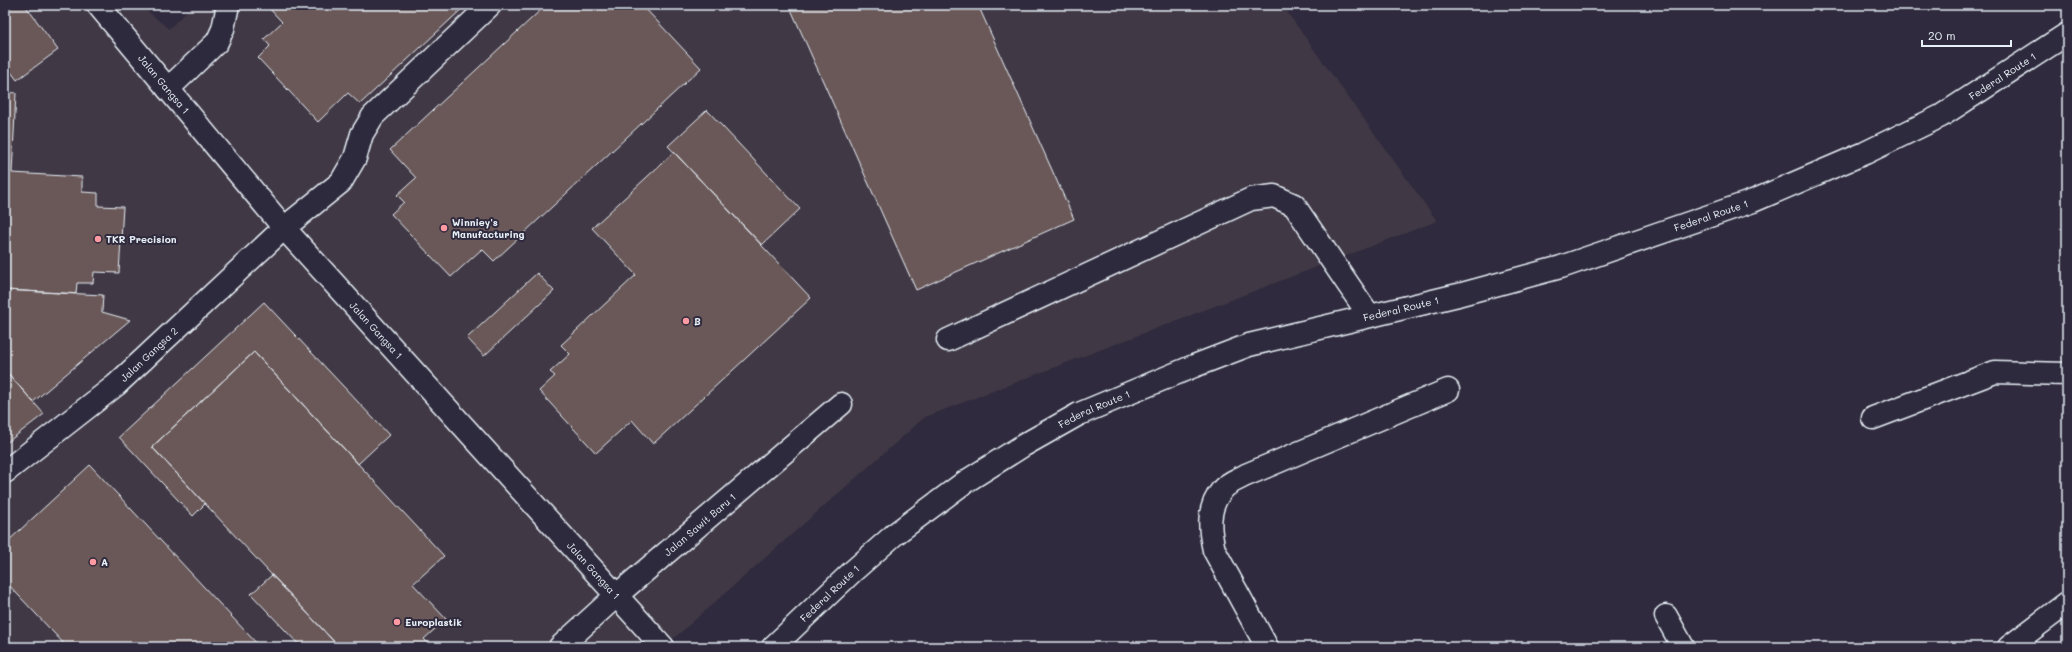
<svg xmlns="http://www.w3.org/2000/svg" width="2072" height="652" viewBox="0 0 2072 652" font-family="Mali,sans-serif">
	<style>
		.built { fill: #413845 }
		.building { fill: #6b5859; stroke: #e8f1f8 }
		.lines { fill: none; stroke-linecap: round; stroke-linejoin: round }
		.minor-casing { stroke: #e8f1f8; stroke-width: 25 }
		.highway-casing { stroke: #e8f1f8; stroke-width: 25 }
		.minor { stroke: #2f2a3d; stroke-width: 22 }
		.highway { stroke: #2f2a3d; stroke-width: 22 }
		.poi-dot { fill: #ff9aa2; stroke: #2f2a3d; stroke-width: 1.5 }
		.labels { text-anchor: middle; stroke-width: 4; stroke-linejoin: round; paint-order: stroke }
		.street-label { font-size: 10px; fill: #e8f1f8; stroke: #2f2a3d }
		.poi-label { font-size: 10px; font-weight: bold; fill: #e8f1f8; stroke: #2f2a3d; text-anchor: start }
	</style>
	<rect width="100%" height="100%" fill="#2f2a3d"/>
	<filter id="ink" filterUnits="userSpaceOnUse"><feTurbulence type="fractalNoise" baseFrequency=".025" numOctaves="2"/><feDisplacementMap in="SourceGraphic" scale="8" xChannelSelector="R" yChannelSelector="G"/><feConvolveMatrix kernelMatrix="1 2 1 2 8 2 1 2 1" color-interpolation-filters="sRGB"/></filter>
	<g filter="url(#ink)">
		<path class="built" d="M5,5h135l29,24 24,-24h1089l155,216 -512,196 -261,230h-659z"/>
		<path class="building" d="M5,5h20l33,45 -41,30 -12,-16z
			M266,5h200l-106,99 -12,-11 -30,29 -60,-64 12,-12 -6,-7 18,-17z
			M546,5h96l59,63 -207,193 -12,-12 -31,28 -60,-63 13,-12 -7,-7 19,-17 -26,-28z
			M789,5h189l96,214 -158,71z
			M5,92l11,1 -4,80 70,4v15l16,1v13l25,1 -4,66 -25,-1 -1,11h-16l-1,11 -71,-4z
			M707,110l93,99 -38,36 -94,-99z
			M674,152l137,146 -158,146 -21,-24 -36,33 -57,-62 16,-15 -5,-4 20,-18 -9,-9 75,-70 -44,-47z
			M537,273l17,18 -70,65 -17,-18z
			M5,290l98,5 -1,17 28,8 -97,82 -28,-32z
			M264,302l125,133 -31,29 -104,-112 -102,95 53,57 -12,12 -74,-79z
			M254,352l190,204 -31,28 33,35 -22,20 8,8h-93l-187,-200z
			M5,370l39,44 -39,30z
			M90,465l170,182h-193l-62,-66v-37z
			M272,575l67,72h-38l-50,-53z"/>
		<g class="lines">
			<defs>
				<g id="minor">
					<path id="s1" d="M98,5l186,223 379,419"/>
					<path d="M168,89l49,-47 6,-13 5,-24"/>
					<path d="M948,340l303,-141 23,-3 20,9 75,110"/>
					<path d="M1873,418l122,-46 72,2"/>
					<path id="s2" d="M5,472l111,-87 168,-157 57,-46 14,-24 7,-24 11,-18 117,-111"/>
					<path d="M1666,616l17,31"/>
					<path id="s3" d="M560,647l57,-52 224,-191"/>
					<path d="M1267,647l-53,-97c-5,-21 -7,-42 8,-60 5,-7 17,-11 24,-15l202,-85"/>
					<path d="M2009,647l58,-44"/>
				</g>
				<g id="highway">
					<path id="s4" d="M773,647l79,-75 43,-38 70,-52 59,-37 55,-31 115,-48 55,-21 209,-50 103,-28 192,-66 112,-48 76,-37 126,-82"/>
				</g>
			</defs>
			<use href="#minor" class="minor-casing"/>
			<use href="#highway" class="highway-casing"/>
			<use href="#minor" class="minor"/>
			<use href="#highway" class="highway"/>
		</g>
	</g>
	<g class="poi-dot">
		<circle cx="444" cy="228" r="4"/>
		<circle cx="98" cy="239" r="4"/>
		<circle cx="686" cy="321" r="4"/>
		<circle cx="93" cy="562" r="4"/>
		<circle cx="397" cy="622" r="4"/>
	</g>
	<g class="labels">
		<g class="street-label">
			<text dy="4" stroke="none"><textPath href="#s4" startOffset="1374">Federal Route 1</textPath></text>
			<text dy="4" stroke="none"><textPath href="#s1" startOffset="103">Jalan Gangsa 1</textPath></text>
			<text dy="4" stroke="none"><textPath href="#s4" startOffset="1050">Federal Route 1</textPath></text>
			<text dy="4" stroke="none"><textPath href="#s4" startOffset="726">Federal Route 1</textPath></text>
			<text dy="4" stroke="none"><textPath href="#s1" startOffset="428">Jalan Gangsa 1</textPath></text>
			<text dy="4" stroke="none"><textPath href="#s2" startOffset="186">Jalan Gangsa 2</textPath></text>
			<text dy="4" stroke="none"><textPath href="#s4" startOffset="402">Federal Route 1</textPath></text>
			<text dy="4" stroke="none"><textPath href="#s3" startOffset="186">Jalan Sawit Baru 1</textPath></text>
			<text dy="4" stroke="none"><textPath href="#s1" startOffset="752">Jalan Gangsa 1</textPath></text>
			<text dy="4" stroke="none"><textPath href="#s4" startOffset="78">Federal Route 1</textPath></text>
		</g>
		<g class="poi-label">
			<text x="452" y="226">Winniey's<tspan x="452" dy="12">Manufacturing</tspan></text>
			<text x="106" y="243">TKR Precision</text>
			<text x="694" y="325">B</text>
			<text x="101" y="566">A</text>
			<text x="405" y="626">Europlastik</text>
		</g>
	</g>
	<rect width="2072" height="652" fill="none" stroke="#2f2a3d" stroke-width="20"/>
	<rect x="10" y="10" width="2052" height="632" fill="none" stroke="#e8f1f8" stroke-width="1.5" filter="url(#ink)"/>
	<path d="M1922 40v6h89v-6" fill="none" stroke="#e8f1f8" stroke-width="2"/>
	<text x="1928" y="40" font-size="12" fill="#e8f1f8" stroke="#2f2a3d" stroke-width="3" paint-order="stroke">20 m</text>
</svg>
